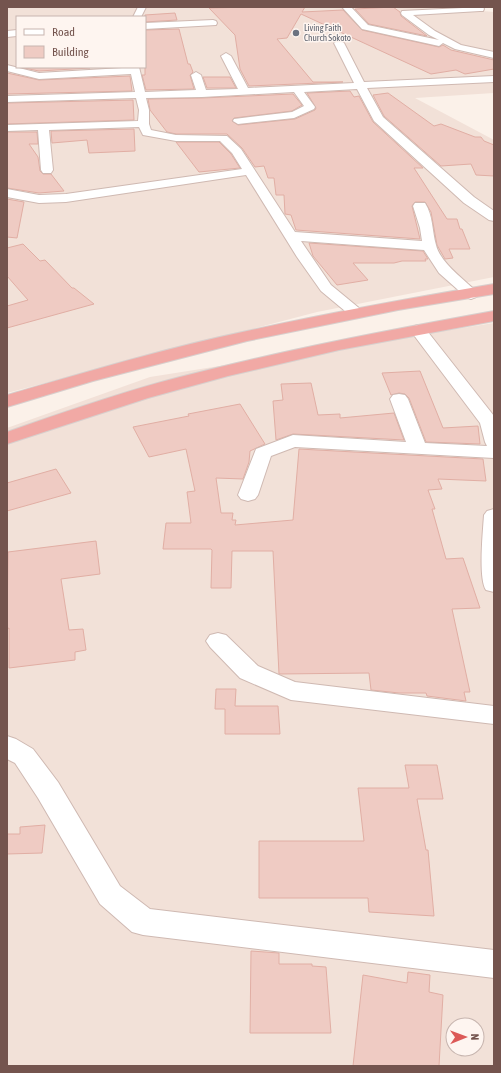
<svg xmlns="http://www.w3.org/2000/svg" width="501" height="1073" viewBox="0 0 501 1073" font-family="'Asap Condensed',sans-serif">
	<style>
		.residential { fill: #f2e1d8; fill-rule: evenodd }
		.building { fill: #efcbc3; stroke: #e1aea4 }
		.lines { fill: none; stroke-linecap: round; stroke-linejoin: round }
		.street-casing { stroke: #cfb9b2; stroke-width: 2 }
		.highway-casing { stroke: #d8cfcd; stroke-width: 2 }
		.street { fill: #fff; fill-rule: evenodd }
		.highway { fill: #f1a9a5; fill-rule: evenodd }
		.worship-dot { fill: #6b7280; stroke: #fef5f0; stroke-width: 1.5 }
		.labels { text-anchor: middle; stroke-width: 3; stroke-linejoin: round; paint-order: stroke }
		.far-worship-label { font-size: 9px; fill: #5b616d; stroke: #fef5f0; text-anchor: start }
	</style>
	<rect width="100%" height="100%" fill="#fbf1e9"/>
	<path class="residential" d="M7,7h431l56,5v81l-79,5 79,42v137l-177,35 -310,81zM17,17h128v50h-128z
		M494,323v743h-487v-638l143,-51zM453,1025h24v24h-24z"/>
	<path class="building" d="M251,7h54l-3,5 41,-2 19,20 77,17 4,-2 8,5 43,10v9l-29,5 -9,-4 -25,4 -130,-60 -14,24 -10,1 36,43h30l-94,4 -9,-17 -5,-34 -26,-27z
		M393,7l7,5 1,4 26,20 -58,-12 -14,-15z
		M175,13l2,7 -32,2v-7z
		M179,29l9,35h2l3,8 -3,3 4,14 -48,1 -4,-15h3v-45z
		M38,67h53l-1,1 -51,3 -15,-3z
		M7,73l32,7 91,-4 2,15 -125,3z
		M203,77h27l6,11h-29z
		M350,91l4,6 5,-1 14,26 50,46h-9l33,51h10l3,10h2l8,20h-21l4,9 -8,1 -8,-14 -6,-33 -6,-10h-10l-3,4 8,33 -124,-9 -5,-15 -6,-1 -1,-19h-8l-2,-17h-6l-4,-12 -9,1 -13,-19 -15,-14h-51l-9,-2 -17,-22 -2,-11 54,-1 91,-4 9,11 -10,6 -58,7 -2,3 6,4 57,-6 20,-9 1,-2 -9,-15z
		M388,93l46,33 7,-2 34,13h6l3,4 10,4v31l-18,-1 -5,-11 -30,2 -57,-50 -11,-21z
		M133,100l1,20 -127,4v-21z
		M134,129l1,22 -46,2 -2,-13 -35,3 -1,-12z
		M7,132h30l1,12h-9l9,13 2,14 3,3h8l13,17 -25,2 -32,-5z
		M176,142h43l12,12 9,14 -41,4z
		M7,199l17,3 -7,36 -10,-1z
		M309,243l114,8 5,8h-3l1,2h-24l-8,2h-41l15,17 -31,5 -24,-29z
		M23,244l17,17 5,-1 27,28h2l20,16 -87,24v-22l21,-6 -21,-24v-28z
		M420,371l23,57 35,-2 2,18 -54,-2 -17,-44 -4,-4 -6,-1 -8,2 -9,-22z
		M311,383l7,32 22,-1v4l54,-5 10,27 -111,-6 -17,6 -3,-39 10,-1 -2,-16z
		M240,404l25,40 -15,7 -1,11 -6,17 -27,-1 5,35h12l-1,7h4l-1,5 58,-5 6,-71 184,10 3,22 -48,-2 4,10 -14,1 7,19h-3l14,50 17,-1 17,50 -28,1 18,83h-6l2,9 -39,-5 -1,-3h-27l-28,-3 -2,-17 -90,1 -6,-123h-41l-1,37h-20l1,-38 -1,-1h-48l3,-26h25l-4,-31 8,-1 -9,-42 -37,8 -16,-30 56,-11 -1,-2z
		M56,469l15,24 -64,18v-28z
		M96,541l4,33 -39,5 8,51 14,-1 3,21 -11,2v8l-66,8v-40l-2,1 1,-77z
		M216,689h20l-1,17h43l2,28h-55v-25h-10z
		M405,765h32l6,34h-26l9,51h2l6,66 -65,-4 -1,-14h-109v-57h105l-6,-53h51z
		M45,825l-3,28 -35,1v-20h13v-7z
		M251,951l28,2v11h33v2l14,1 5,66h-81z
		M408,972l22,3 -1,17 14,3 -4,71h-86l10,-91 44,8z"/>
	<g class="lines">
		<defs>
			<path id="street" d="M138,7h8l-5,10h-8z
				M342,7h9l17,18 71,15 -10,-5 -27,-20 -1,-2 1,-2 81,-4 1,2 -1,2h-3l-67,4 22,16 26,14 33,7v6l-39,-9 -12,-6 -4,3 -77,-17z
				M213,20l3,1 1,2 -1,2 -71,4v-6z
				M17,30v6l-10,1v-6z
				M339,40l5,3 20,39 130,-6v6l-127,6 16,29 91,80 20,14v10l-5,-1 -25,-17 -90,-82 -17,-32 -53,3 11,15 -1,2 -20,9 -56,6 -5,-3 1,-2 58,-7 12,-6 -10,-14 -92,5 -56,1 3,12v14l2,6 25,5 51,1 14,13 54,83 127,9 -2,-13 -7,-22 2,-3h10c8,12 7,28 11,42 4,17 27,34 40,46l3,3 -3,3 -5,2 -5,-2 -27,-24 -15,-23 -123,-9 30,44 34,28 -2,3 -6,2 -6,-2 -30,-25 -24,-34 -51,-82 -180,27 -27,1 -32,-6v-8l32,6 27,-1 176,-25 -10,-16 -12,-12h-44l-33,-6 -4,-8 -90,3 4,40 -2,3h-8l-2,-3 -3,-40 -31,1v-6l131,-4 1,-11 -3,-12 -129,4v-6l128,-4 -4,-18 -92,5 -32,-8v-6l32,8 100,-6 6,25 51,-2 -5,-15 5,-3 5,3 5,15 32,-1 -17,-33 5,-3 5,3 17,32 106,-5 -20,-40z
				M418,325l6,2 70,89v42l-199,-11 -24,9 -13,39 -3,4 -7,2 -7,-2 -3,-4 18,-46 37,-14 113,7 -16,-43 3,-4 6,-1 6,1 3,4 17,44 62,3 -2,-4 -5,-19 -70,-93 2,-3z
				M494,509v83l-8,-2c-8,-12 -3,-59 -2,-75l3,-4z
				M218,633l8,2 32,31 37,16 199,24v18l-203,-24 -51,-22 -30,-31 -4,-6 4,-6z
				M7,736l9,3 17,10 25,33 62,104 30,23 344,41v28l-351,-43 -11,-3 -32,-28 -62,-106 -23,-35 -8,-4z"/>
			<path id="highway" d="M494,284v10l-96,16 -151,31 -154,40 -86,26v-12c79,-23 159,-47 240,-64 82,-18 164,-33 247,-47z
				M494,311v10l-155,29 -111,26 -80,22 -141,46v-12c57,-20 115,-40 173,-55 104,-27 209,-47 314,-66z"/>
		</defs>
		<use href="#street" class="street-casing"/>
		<use href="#highway" class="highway-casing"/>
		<use href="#street" class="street"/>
		<use href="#highway" class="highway"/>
	</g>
	<circle class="worship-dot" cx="296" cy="33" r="4"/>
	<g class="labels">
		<g class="far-worship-label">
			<text x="304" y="31">Living Faith<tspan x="304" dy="10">Church Sokoto</tspan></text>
		</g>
	</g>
	<rect width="501" height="1073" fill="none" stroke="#74544e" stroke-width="16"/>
	<rect x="16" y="16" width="130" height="52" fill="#fef5f0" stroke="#c7b5af"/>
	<rect x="24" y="29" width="20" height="6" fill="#ffffff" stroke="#c7b5af"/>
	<text x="52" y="36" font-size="12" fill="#74544e">Road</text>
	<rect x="24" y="46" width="20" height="12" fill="#efcbc3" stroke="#c7b5af"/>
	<text x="52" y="56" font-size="12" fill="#74544e">Building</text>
	<g transform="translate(465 1037) rotate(89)"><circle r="19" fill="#fef5f0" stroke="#c7b5af"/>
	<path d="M0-3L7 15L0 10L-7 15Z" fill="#dc5957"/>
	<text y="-6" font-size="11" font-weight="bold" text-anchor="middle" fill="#74544e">N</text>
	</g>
</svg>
